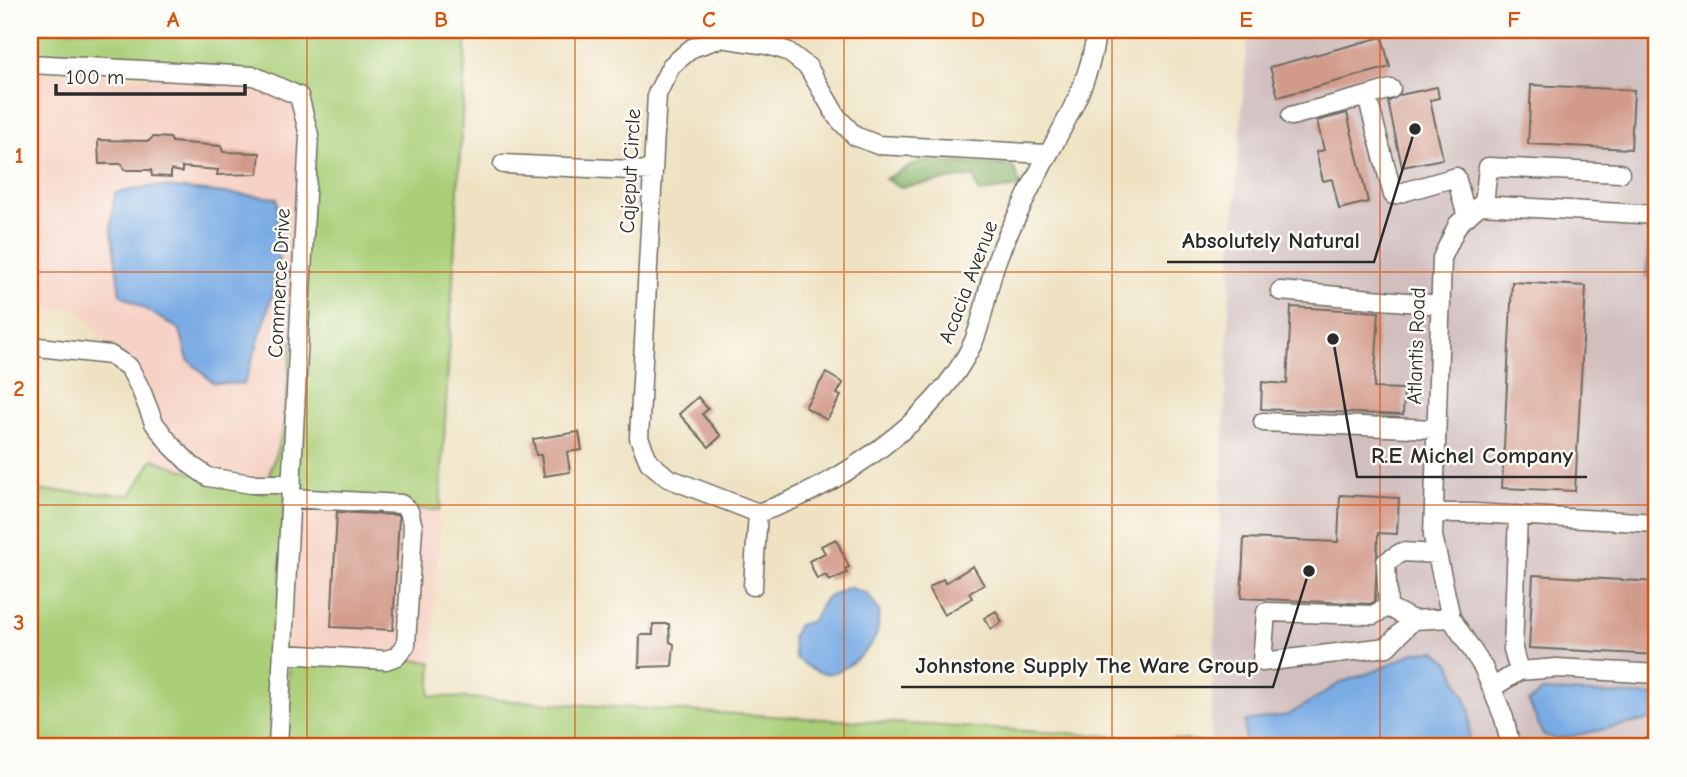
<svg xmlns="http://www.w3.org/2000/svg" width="1687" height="777" viewBox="0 0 1687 777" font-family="'Comic Neue',sans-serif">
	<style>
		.built { fill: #f6d1c5; fill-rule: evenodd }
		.industrial { fill: #d1bfbf }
		.green { fill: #aacf78; stroke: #6a7d52; stroke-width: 2 }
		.forest { fill: #87b268; stroke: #596e4a; stroke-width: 2 }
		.water { fill: #79abe4; stroke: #526b88; stroke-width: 2 }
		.building { fill: #d29a8a }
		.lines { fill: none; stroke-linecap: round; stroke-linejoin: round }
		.minor-casing { stroke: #6f6b60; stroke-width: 21 }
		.minor { stroke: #fff; stroke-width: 18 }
		.grid { fill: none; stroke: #d5540f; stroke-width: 2; stroke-opacity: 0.55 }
		.labels { text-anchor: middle; stroke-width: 5; stroke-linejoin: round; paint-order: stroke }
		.street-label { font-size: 21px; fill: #2b2b2b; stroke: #fdfcf7 }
		.leader { fill: none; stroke: #2b2b2b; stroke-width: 2.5 }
		.callout-dot { fill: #2b2b2b; stroke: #fdfcf7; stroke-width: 2.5 }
		.callout-label { font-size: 23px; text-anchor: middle; font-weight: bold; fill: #2b2b2b; stroke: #fdfcf7; stroke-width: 5; stroke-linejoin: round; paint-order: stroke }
		.neatline { fill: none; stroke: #d5540f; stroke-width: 2.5 }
		.grid-label { font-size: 23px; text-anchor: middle; font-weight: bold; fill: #d5540f }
	</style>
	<rect width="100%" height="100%" fill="#fdfcf7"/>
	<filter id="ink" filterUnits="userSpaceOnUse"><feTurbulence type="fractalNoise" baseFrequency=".0143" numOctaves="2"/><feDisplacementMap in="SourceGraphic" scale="14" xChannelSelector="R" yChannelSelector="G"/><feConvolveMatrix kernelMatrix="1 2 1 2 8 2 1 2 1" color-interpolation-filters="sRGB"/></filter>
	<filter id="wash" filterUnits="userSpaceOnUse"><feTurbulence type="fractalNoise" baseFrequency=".00686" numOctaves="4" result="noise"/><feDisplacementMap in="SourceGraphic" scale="28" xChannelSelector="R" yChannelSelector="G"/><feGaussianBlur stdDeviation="1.57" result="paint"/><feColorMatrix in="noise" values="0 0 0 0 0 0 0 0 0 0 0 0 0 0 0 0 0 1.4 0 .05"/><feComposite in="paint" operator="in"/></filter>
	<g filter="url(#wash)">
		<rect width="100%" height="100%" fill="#eee2c2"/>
		<path class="built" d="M30,71l220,12 43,19 6,19 3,28 -10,190 -8,89 -21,65 -55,-14 -54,-20 -9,-71 -66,-79 -49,-1zM121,294l144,27 -77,39 -8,-30z
			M297,505l143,5 -8,152 -142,-11z"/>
		<path class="industrial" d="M1248,30h409v717h-447l22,-498z"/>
		<path class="green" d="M30,30h437l-27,480 -143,-5 4,-415 -271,-33z
			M292,339l-19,408h-243v-257l101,5 22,-36 55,20 55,14 21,-65z
			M290,651l142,11 -2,34 770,45 -1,6h-913z"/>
		<path class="forest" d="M921,161l92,5 8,21 -43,5 -4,-16 -73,11 -16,-8z"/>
		<path class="water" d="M155,186l122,12 2,70 -14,53 -21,63 -30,-1 -26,-23 -8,-30 -60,-36 -9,-67 4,-34z
			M1649,245h8v34h-7l-4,-4z
			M848,587l20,7 11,17c-1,8 0,20 -4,27 -8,14 -34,39 -52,35 -11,-2 -19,-9 -28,-16l-3,-20 6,-12 14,-4 13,-22z
			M1436,651l14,12 20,47 -1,37h-224v-26l43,-6 54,-33 36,-12 37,-18z
			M1542,691l115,5v22l-99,21 -15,-4 -14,-33z"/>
		<g id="blocks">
			<path class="building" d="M1382,37l8,30 -112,30 -8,-30z
				M1531,85l103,5 -3,59 -103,-5z
				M1437,87l2,11 -9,2 13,59 -41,8 -14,-65 12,-7z
				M1347,113l21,89 -29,7 -7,-30 -9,2 -7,-29 8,-2 -7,-29z
				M153,137l17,1 2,4 49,4 2,6 37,1 -2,21 -41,1 1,-5 -36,-3v5l-11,-2v7l-19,-1 -1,-6h-27l-2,-6h-23l-1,-24 51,1z
				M1512,282l74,4 -11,205 -73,-3z
				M1291,307l88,5 -5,76 30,1 -1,26 -142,-6 1,-27 25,2z
				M826,373l17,10 -6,11 4,2 -14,24 -22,-13z
				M698,397l10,12 -6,5 19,22 -12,11 -30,-33z
				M579,432l3,18 -15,2 3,20 -26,4 -3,-21h-5l-3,-16z
				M1340,495l59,3 -2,36 -19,-1 -3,68 -5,3 -129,-6 3,-60 94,4z
				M337,512l59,3 3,2 -6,113 -62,-3z
				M836,539l13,28 -4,2 2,4 -18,8 -3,-6 -9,4 -8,-18 16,-8 -4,-7z
				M973,566l11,19 -15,8 3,5 -28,17 -15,-27 14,-9 2,4z
				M1533,575l124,7v73l-128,-7z
				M996,611l6,11 -11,7 -7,-11z
				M653,624h16l1,18 4,2 -2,22 -33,1 1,-32h13z"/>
		</g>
	</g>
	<g filter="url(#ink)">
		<use href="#blocks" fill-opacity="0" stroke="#6f6b60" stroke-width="2"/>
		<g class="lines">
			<defs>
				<path id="minor" d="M30,64l224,12 45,20 10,39 -31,612
					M1367,96l24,-7
					M1291,116l76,-20 26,99 63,-18 11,40
					M503,164l150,7
					M1484,205l4,-38 132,6
					M1280,291l161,14
					M30,346l80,9 19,12 12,23 13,33 17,22 20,20 17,12 43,7h41
					M1263,422l173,7
					M758,513l-90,-35 -19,-16 -10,-24 18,-344 14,-28 21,-18 29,-10 46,7 20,6 21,16 29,50 18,19 23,9 169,9
					M1434,513h40l183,10
					M1437,554l-35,-2 -16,10 2,45 25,13 38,-2
					M753,586l5,-73c79,-26 178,-92 215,-170 12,-27 14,-58 25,-86 8,-21 20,-42 29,-62 25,-52 65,-108 69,-165
					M1388,607l-15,8 -107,-3 -4,50 125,-15 26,-27
					M283,654l103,6 11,-4 9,-11 7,-118 -4,-16 -8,-7 -110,-6
					M1519,671l38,-3 100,6
					M1492,688l27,-17 -6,-22 5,-134
					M1511,747l-7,-29 -21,-51 -32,-49 -18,-82 9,-278 16,-34 22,-19 177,10
					M1650,747l7,-1"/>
			</defs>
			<use href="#minor" class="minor-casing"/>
			<use href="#minor" class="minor"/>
		</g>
	</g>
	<path class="grid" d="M307,30v717M575,30v717M844,30v717M1112,30v717M1380,30v717M30,272h1627M30,505h1627"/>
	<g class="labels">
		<g class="street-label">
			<text transform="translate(630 171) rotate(-87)" y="7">Cajeput Circle</text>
			<text transform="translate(968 282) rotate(-69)" y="7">Acacia Avenue</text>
			<text transform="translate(279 283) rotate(-87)" y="7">Commerce Drive</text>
			<text transform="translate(1416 346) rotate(-88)" y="7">Atlantis Road</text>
		</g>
	</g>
	<path class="leader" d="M1415 129L1374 262H1167M1333 339L1357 477H1587M1309 571L1273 687H901"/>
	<g class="callout-dot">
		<circle cx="1415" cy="129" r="7"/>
		<circle cx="1333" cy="339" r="7"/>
		<circle cx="1309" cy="571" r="7"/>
	</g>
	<g class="callout-label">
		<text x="1271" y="248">Absolutely Natural</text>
		<text x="1472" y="463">R.E Michel Company</text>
		<text x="1087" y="673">Johnstone Supply The Ware Group</text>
	</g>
	<rect width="1687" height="777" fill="none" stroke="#fdfcf7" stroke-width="77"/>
	<path d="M56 84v10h189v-10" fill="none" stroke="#2b2b2b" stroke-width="3.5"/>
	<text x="66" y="84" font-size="21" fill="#2b2b2b" stroke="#fdfcf7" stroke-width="5" paint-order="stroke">100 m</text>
	<rect x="38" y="38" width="1610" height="700" class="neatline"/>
	<g class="grid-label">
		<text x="173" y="27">A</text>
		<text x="441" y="27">B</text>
		<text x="709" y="27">C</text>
		<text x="978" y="27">D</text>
		<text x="1246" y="27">E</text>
		<text x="1514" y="27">F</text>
		<text x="19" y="163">1</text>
		<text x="19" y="396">2</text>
		<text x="19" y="630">3</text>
	</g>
</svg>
